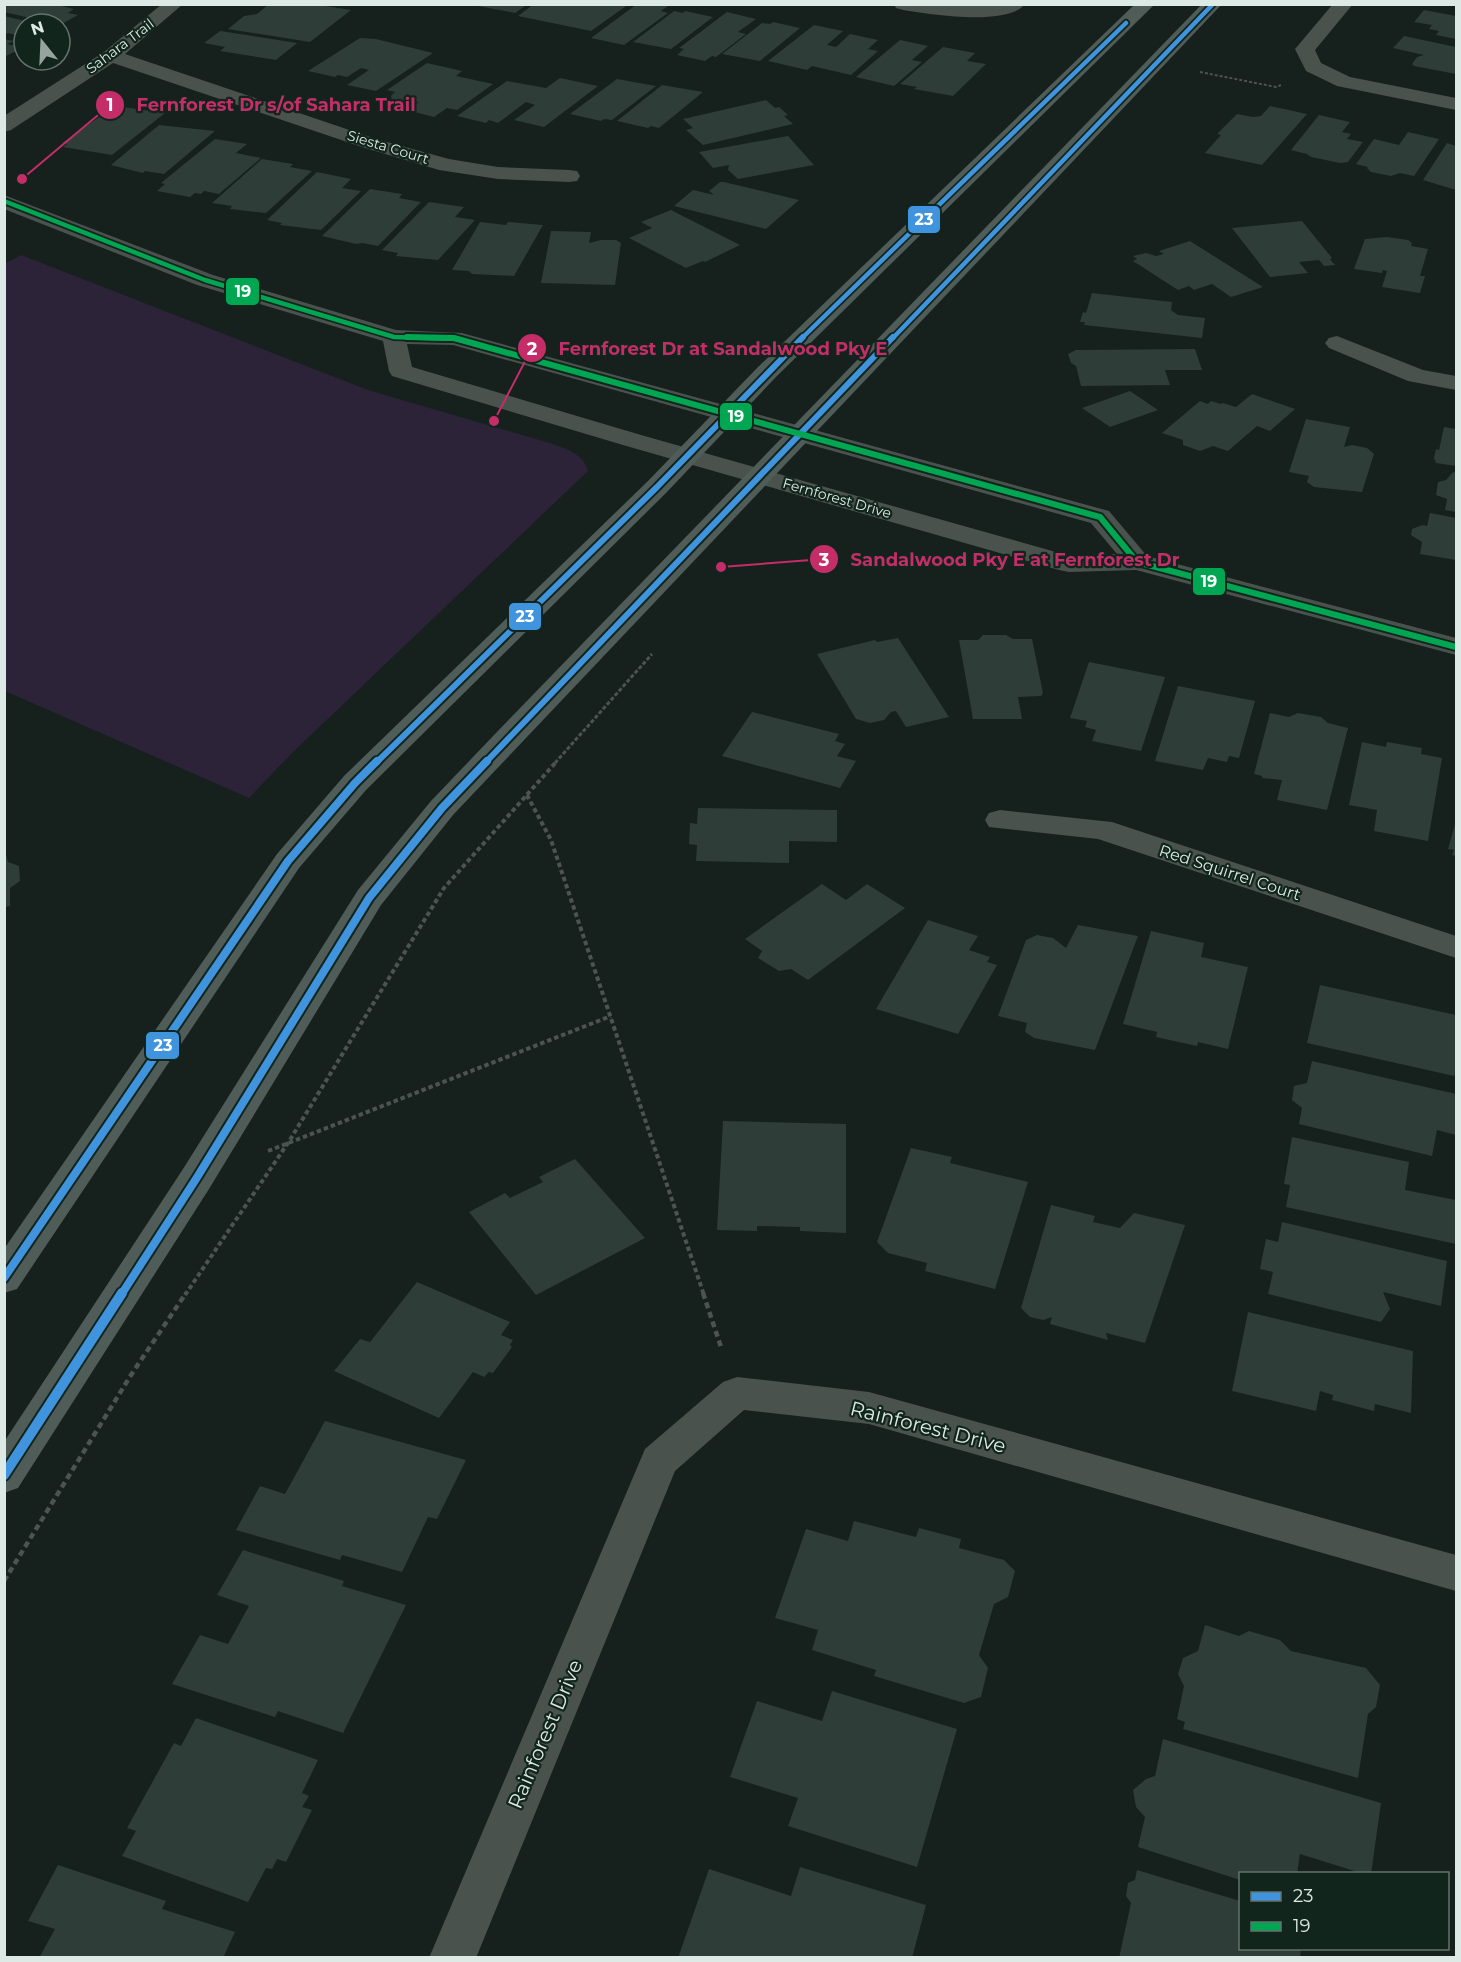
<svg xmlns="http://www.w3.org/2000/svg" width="1461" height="1962" viewBox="0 0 1461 1962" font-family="Montserrat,sans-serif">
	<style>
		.green { fill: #2c2339 }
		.building { fill: #2e3d38 }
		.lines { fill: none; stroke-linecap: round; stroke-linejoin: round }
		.path-far3 { stroke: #4c5350; stroke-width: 2; stroke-dasharray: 3 2; stroke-linecap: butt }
		.path-far2 { stroke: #4c5350; stroke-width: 3; stroke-dasharray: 4 2; stroke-linecap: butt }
		.path-far1 { stroke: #4c5350; stroke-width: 4; stroke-dasharray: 4.5 3; stroke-linecap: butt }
		.path { stroke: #4c5350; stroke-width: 4.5; stroke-dasharray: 6 4; stroke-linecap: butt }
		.minor { fill: #4a524e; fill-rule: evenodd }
		.major { fill: #505c57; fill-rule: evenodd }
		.bus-1-far3-casing { stroke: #11251d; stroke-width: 8 }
		.bus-1-far2-casing { stroke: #11251d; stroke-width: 10 }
		.bus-1-far1-casing { stroke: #11251d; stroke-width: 12 }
		.bus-1-casing { stroke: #11251d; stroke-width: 14 }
		.bus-2-far1-casing { stroke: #11251d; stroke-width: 8 }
		.bus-2-casing { stroke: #11251d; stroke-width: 10 }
		.bus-1-far3 { stroke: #4094de; stroke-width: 4.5 }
		.bus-1-far2 { stroke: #4094de; stroke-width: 6 }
		.bus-1-far1 { stroke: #4094de; stroke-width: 8 }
		.bus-1 { stroke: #4094de; stroke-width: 10 }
		.bus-2-far1 { stroke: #00a651; stroke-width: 4.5 }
		.bus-2 { stroke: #00a651; stroke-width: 6 }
		.labels { text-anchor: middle; stroke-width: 4.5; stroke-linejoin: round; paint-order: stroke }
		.far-street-label { font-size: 14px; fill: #dde9e4; stroke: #11251d }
		.street-label { font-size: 16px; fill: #dde9e4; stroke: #11251d }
		.near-street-label { font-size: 20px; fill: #dde9e4; stroke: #11251d }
		.leader { fill: none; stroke: #c52d69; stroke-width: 2 }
		.callout-dot { fill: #c52d69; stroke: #11251d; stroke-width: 2 }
		.mark-label { font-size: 18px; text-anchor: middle; font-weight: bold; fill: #fff }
		.callout-label { font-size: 18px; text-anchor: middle; font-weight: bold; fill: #c52d69; stroke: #11251d; stroke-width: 4.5; stroke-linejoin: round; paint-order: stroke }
		.line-badge { stroke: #11251d; stroke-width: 2 }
		.badge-label { font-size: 16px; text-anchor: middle; font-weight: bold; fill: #fff }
	</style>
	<rect width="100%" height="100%" fill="#16201c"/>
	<path class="green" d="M21,255l347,135 185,54c15,6 31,10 35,27l-297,283 -42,44 -244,-107 -1,-427z"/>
	<path class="building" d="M4,4h49l21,5 -6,4 10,2 -18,10 -56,-13z
		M269,4h44l38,6 -41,32 -82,-13 16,-13 13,-2z
		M480,4h48l-13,9 -37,-7z
		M534,4h95l-38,27 -73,-15z
		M637,4l31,2 -7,5 7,2 -44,32 -33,-7z
		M1424,10l32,6v23l-20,-4 3,-4 -10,-2 3,-4 -18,-3z
		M674,11l9,2 2,-2 28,6 -42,32 -38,-7z
		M727,12l29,7 -18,13 8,2 -30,23 -4,-1 -7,5 -28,-6 7,-6 -5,-1z
		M4,16l30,7v1h-10v13l-16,-4 -4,2z
		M773,22l27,6 -40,33 -38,-7 40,-31 8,1z
		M814,25l29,6 -16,14 9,2 14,-13 28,6 -10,9 10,2 -27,24 -39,-9 -5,4 -39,-9z
		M220,31l77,12 -21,17 -56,-9 5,-4 -21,-4z
		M1404,36l52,11v27l-42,-8 -2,-2 5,-7 7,-2 -31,-7z
		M360,38l16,1 57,14 -57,38 -29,-6 22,-15 -8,-2 -14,9 -9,-2 -3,2 -27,-6z
		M4,39l10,2 -7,3 9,2v5l-12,6z
		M900,40l28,6 -16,14 10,2 -28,24 -38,-9z
		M943,47l32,6 -8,8 19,3 -33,32 -39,-7 3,-2 -17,-3z
		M427,63l35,8 -6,5 37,8 -36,26 -10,-2 -13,9 -27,-7 12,-8 -11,2 -16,-4 -1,-4 4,-4 -8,-2z
		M560,78l38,8 -54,41 -30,-7 21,-15 -9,-3 -28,21 -9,-3 -3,3 -29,-7 50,-35 39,7z
		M617,79l39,7 -44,34 -8,-1 -3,2 -31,-7z
		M662,85l41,7 -44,36 -8,-2 -3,2 -31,-7z
		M766,100l9,8 4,-1 9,8 -4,1 9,8 -90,21 -17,-15 7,-2 -10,-9z
		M109,105l56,8 -53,42 -49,-8 4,-3 -5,-1 43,-30 -5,-1z
		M1270,106l37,8 -45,51 -57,-12 16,-18 -4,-1 20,-20 16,3 8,-1z
		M1319,115l31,7 -8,10 9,2 -4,5 16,3 -15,20 -8,1 -29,-6 -4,-3 -16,-4z
		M159,125l56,6 -51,43 -19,-3 -2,2 -32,-8z
		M1408,132l31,7 -25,37 -14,-3 -9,3 -20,-4 -4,-4 1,-1 -12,-3 18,-25 25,6z
		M788,136l26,29 -76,14 -10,-9 1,-5 -16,3 -14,-16z
		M215,139l32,5 -11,9 25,5 -42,36 -15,-3 -3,3 -6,-1 -5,4 -33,-6 8,-7 -4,-1z
		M1447,143l9,3v44l-33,-10z
		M262,159l31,5 -3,3 22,4 -46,42 -36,-4 2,-3 -20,-3z
		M317,172l34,7 -9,9 19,3 -40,39 -41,-5 2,-2 -15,-3z
		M720,182h4l75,18 -33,29 -92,-23 19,-16 21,5 -5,-4z
		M370,189l32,5 -3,4 22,4 -43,44 -16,-3 -6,1 -34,-8z
		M429,202l35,5 -9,10 20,3 -37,40 -42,-4 2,-3 -16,-3z
		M671,210l69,35 -35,17 -2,-1 -17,7 -57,-30 23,-10 -11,-6z
		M1302,221l30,37 -2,1 5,6 -11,1 -5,-6 -20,2 9,11 -38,4 -38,-49z
		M480,222l26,3 2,-3 35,3 -29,51 -42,-2 -3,-3 -17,-1z
		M551,231l40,1 -2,11 12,-3h15l5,3 -6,42 -74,-2z
		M1387,237l21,3 4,3 -1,3 17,3 -8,27h5l-5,17 -38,-6 5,-16 -4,-1 -1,3 -28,-4 11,-30z
		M1190,241l73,46 -32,10 -19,-13 -18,6 -5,-4 -11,4 -45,-29 4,-2 -4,-3 13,-3 10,3 8,-2 -5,-3z
		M1092,293l80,9 -1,8 7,5 27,3 -3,20 -118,-13 1,-3h-5l3,-10 3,1z
		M1195,349l7,21h-37l5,15 -89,1 -5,-20 -5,-3 -3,-9 8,-4z
		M1130,391l28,19 -48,17 -28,-19z
		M1252,394l43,15 -25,22 -13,-5 -29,25 -15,-5 -13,5 -17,-6v-5l-21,-7 38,-32 8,3 3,-3 10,3 2,-1 13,4z
		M1306,419l44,8 -6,20 8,-2 15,3 7,6 -12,38 -48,-5 -7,-5 2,-6 -20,-4z
		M1444,427l12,2v37l-20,-3 -2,-5 2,-9 3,1z
		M1453,472l3,1v39l-11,-2 2,-11 -11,-4 2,-13 8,-2z
		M1430,513l26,5v42l-36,-6 2,-12 -11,-7 1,-6 10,-4 5,1z
		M983,635h23l7,4h19l11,54 -2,3 -23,1 4,22h-49l-14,-79h19z
		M898,638l51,79 -43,10 -10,-16 -5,1 -7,8 -14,3 -14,-4 -39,-65 58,-14 2,2z
		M1089,662l76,15 -24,74 -49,-10 4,-11 -11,-3 2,-6 -17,-3z
		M1178,686l77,15 -16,57 -10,-2 -2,6 -19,-4 -5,12 -48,-9z
		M752,712l87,22 -4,7 10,3 -8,12 19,5 -16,27 -118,-32z
		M1270,713l19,4 9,-4 23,4 7,6 20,5 -21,82 -50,-10 5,-20 -20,-2v-2l-8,-2z
		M1362,742l24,5 1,-5 35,6 -1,6 21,4 -14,83 -54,-10 3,-21 -28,-5z
		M698,808l139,2v32l-48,-1v22l-93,-2 1,-16 -8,-1 1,-21 7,1z
		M1456,821v35l-4,-1 2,-5 -6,-1z
		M4,847l4,15 11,4 1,15 -10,7v18l-6,1z
		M822,884l24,16 21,-16 38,24 -97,72 -17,-11 -12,2 -21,-13 4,-7 -17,-12z
		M928,920l50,16 -9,14 21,7 -3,5 10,3 -39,69 -82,-25z
		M1078,925l60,11 -43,114 -61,-12 -9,-6 2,-9 -29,-7 28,-76 11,-5 16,3 13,10z
		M1151,931l53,12 -3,14 47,10 -20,82 -30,-7 -1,4 -41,-9 1,-5 -34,-8z
		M1320,985l136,30v58l-2,3 -147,-33z
		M1312,1061l144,33v41l-19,-5 -5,26 -133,-32 3,-16 -10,-8 2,-14 13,-3z
		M723,1121l123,3v109l-46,-2v-4l-43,-1v5l-40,-1z
		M1292,1137l117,25 -4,28 51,10v44l-170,-37 4,-22 -6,-1z
		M911,1148l41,9 -2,6 78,19 -33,107 -70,-18 2,-8 -39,-10 -11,-11z
		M575,1159l70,79 -109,57 -67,-83 36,-19 5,5 33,-16 -4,-5z
		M1051,1205l44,11 -2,6 27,6 14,-15 51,12 -40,118 -39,-10 2,7 -58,-16 2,-7 -9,3 -13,-3 -9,-9z
		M1282,1222l165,39 -6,45 -58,-14 7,17 -9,13 -113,-28 5,-22 -13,-3 6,-30 12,3z
		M417,1282l93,40 -9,13 12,5 -3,5 2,2 -19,26 -4,-1 -5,5 -11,-5 -34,46 -105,-47 26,-32 10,3z
		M1248,1312l165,39 -2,62 -36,-9 -1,7 -42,-11 1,-5 -13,-4 -4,20 -84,-20z
		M325,1421l141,39 -29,59 -9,-2 -26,55 -60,-17 -2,5 -104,-30 24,-44 25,8z
		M854,1521l62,16 3,-9 42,11 -2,9 45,12 11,11 -7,26 -14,7 -15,51 9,13 -7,29 -17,6 -90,-27 2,-6 -64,-20 6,-20 -43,-12 31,-89 42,12z
		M243,1550l101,31 -2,5 64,19 -63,128 -65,-22 -3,6 -103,-33 28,-49 28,9 21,-38 -32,-11z
		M1205,1625l34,11 10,-5 31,9 11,11 75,17 14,17 -4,22 -8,7 -10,64 -175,-49 2,-7 -8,-3 7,-33 -6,-12 5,-16 15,-7z
		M832,1691l125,38 -40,138 -129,-41 10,-28 -68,-21 27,-76 65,20z
		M196,1718l122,42 -16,33 7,3 -7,11 10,3 -26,52 -9,-3 -5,10 -6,-1 -18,34 -126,-46 14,-25 -9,-3 47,-85 7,3z
		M1163,1739l218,64 -10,71h-7l-64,-20 -3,20h-57v6l-102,-33 7,-30 -9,-10 -3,-17 13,-11 9,-3z
		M58,1865l108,36 -4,8 73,23 -12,26h-184l16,-29 -27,-8z
		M800,1867l126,38 -14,53h-234l31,-89 82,27z
		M1137,1870l103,31v47h61l-1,10h-181l12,-55 -5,-7 2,-13 7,-3z"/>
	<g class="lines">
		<path class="path-far3" d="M1200,72l76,15 5,-2"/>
		<path class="path-far2" d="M555,763l97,-109"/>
		<path class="path-far1" d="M527,795l24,45 153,455
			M268,1151l343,-135
			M185,1295l103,-152 156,-255 113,-127"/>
		<path class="path" d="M703,1293l19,57
			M4,1581l127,-206 55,-82"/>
		<path class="minor" d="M162,4h21l-58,50 251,85 73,20 49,8 71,3 8,1 3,5 -3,5 -8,1 -71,-3 -59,-9 -77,-23 -249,-84 -102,67 -7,2v-16l100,-64z
			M894,4h131c-18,23 -96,10 -122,6l-7,-2z
			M1333,4h20l-38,46 6,13 29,14 106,21v12l-119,-24 -31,-15 -11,-22z
			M4,195l209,80 183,55 66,3 647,178 38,45 309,82v17l-320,-85 -67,2 -10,-2 -436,-125 -231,-69 -3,-5 -6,-30 -186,-56 -193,-76zM407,344l46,1 638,178 26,31 -47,2 -429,-121 -229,-68z
			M1337,336l86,34 33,6v14l-48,-9 -79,-33 -4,-5 4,-5z
			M1000,810l112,12 344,114v22l-358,-119 -109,-12 -4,-7 4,-7z
			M737,1377l132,15 587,163v36l-587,-167 -125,-14 -69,61 -199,487h-47l216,-509 78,-67z"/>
		<path class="major" d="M1135,4h20l-379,373 -110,116 -300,297 -67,78 -282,421 -13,4v-44l273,-395 67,-78 304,-295 110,-114z
			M1202,4h20l-769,811 -72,90 -172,284 -191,299 -14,5v-51l179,-273 175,-279 73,-89 64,-67z"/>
		<defs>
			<path id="bus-1-far3" d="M801,339l325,-316
				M892,339l321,-335"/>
			<path id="bus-1-far2" d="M376,763l281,-276 146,-150
				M485,763l408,-426"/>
			<path id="bus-1-far1" d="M4,1278l284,-417 67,-78 22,-22
				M121,1295l75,-116 173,-281 73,-90 45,-47"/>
			<path id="bus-1" d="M4,1475l118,-182"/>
			<path id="bus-2-far1" d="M4,201l201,79 189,57 63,2"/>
			<path id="bus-2" d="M407,337l47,1 646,179 37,45 319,85"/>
		</defs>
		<use href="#bus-1-far3" class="bus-1-far3-casing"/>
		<use href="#bus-1-far2" class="bus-1-far2-casing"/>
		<use href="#bus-1-far1" class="bus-1-far1-casing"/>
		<use href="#bus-1" class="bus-1-casing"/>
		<use href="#bus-2-far1" class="bus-2-far1-casing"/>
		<use href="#bus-2" class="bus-2-casing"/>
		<use href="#bus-1-far3" class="bus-1-far3"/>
		<use href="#bus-1-far2" class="bus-1-far2"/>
		<use href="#bus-1-far1" class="bus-1-far1"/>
		<use href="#bus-1" class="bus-1"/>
		<use href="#bus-2-far1" class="bus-2-far1"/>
		<use href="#bus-2" class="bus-2"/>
	</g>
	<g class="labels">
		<g class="far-street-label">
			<text transform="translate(120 46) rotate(-37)" y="5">Sahara Trail</text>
			<text transform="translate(388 147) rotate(17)" y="5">Siesta Court</text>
			<text transform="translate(837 498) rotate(16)" y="5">Fernforest Drive</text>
		</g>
		<g class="street-label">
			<text transform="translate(1230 872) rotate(18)" y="6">Red Squirrel Court</text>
		</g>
		<g class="near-street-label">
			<text transform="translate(928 1427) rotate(14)" y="7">Rainforest Drive</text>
			<text transform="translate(545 1734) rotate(-67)" y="7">Rainforest Drive</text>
		</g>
	</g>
	<path class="leader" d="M22 179L110 105M494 421L532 348M721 567L824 559"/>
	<g class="callout-dot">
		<circle cx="22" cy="179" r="6"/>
		<circle cx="494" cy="421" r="6"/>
		<circle cx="721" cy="567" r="6"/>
		<circle cx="110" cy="105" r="15"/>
		<circle cx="532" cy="348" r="15"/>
		<circle cx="824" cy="559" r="15"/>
	</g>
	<g class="mark-label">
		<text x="110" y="111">1</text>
		<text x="532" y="355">2</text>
		<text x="824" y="566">3</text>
	</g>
	<g class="callout-label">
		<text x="276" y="111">Fernforest Dr s/of Sahara Trail</text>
		<text x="723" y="355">Fernforest Dr at Sandalwood Pky E</text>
		<text x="1015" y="566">Sandalwood Pky E at Fernforest Dr</text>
	</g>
	<g class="line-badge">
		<rect x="907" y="205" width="34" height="29" rx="6" fill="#4094de"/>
		<rect x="225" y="277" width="35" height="29" rx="6" fill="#00a651"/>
		<rect x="719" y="402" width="34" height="29" rx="6" fill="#00a651"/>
		<rect x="1192" y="567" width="34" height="29" rx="6" fill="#00a651"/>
		<rect x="508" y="602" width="34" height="29" rx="6" fill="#4094de"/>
		<rect x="145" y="1031" width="35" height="29" rx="6" fill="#4094de"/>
	</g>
	<g class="badge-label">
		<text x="924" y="225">23</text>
		<text x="243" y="297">19</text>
		<text x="736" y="422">19</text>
		<text x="1209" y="587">19</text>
		<text x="525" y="622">23</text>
		<text x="163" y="1051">23</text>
	</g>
	<rect width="1461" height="1962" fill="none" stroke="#dde9e4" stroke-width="12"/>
	<rect x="1239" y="1872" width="210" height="78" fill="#11251d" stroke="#63736d" stroke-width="1.5"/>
	<rect x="1251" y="1892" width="30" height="9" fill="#4094de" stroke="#63736d" stroke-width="1.5"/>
	<text x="1293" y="1902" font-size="18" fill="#dde9e4">23</text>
	<rect x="1251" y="1922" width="30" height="9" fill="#00a651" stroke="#63736d" stroke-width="1.5"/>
	<text x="1293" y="1932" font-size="18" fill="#dde9e4">19</text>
	<g transform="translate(42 42) rotate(342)"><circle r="28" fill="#11251d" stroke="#63736d" stroke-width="1.5"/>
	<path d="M0-4.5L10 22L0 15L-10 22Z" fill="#97a39e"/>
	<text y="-9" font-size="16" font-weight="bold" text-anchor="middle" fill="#dde9e4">N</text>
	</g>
</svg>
